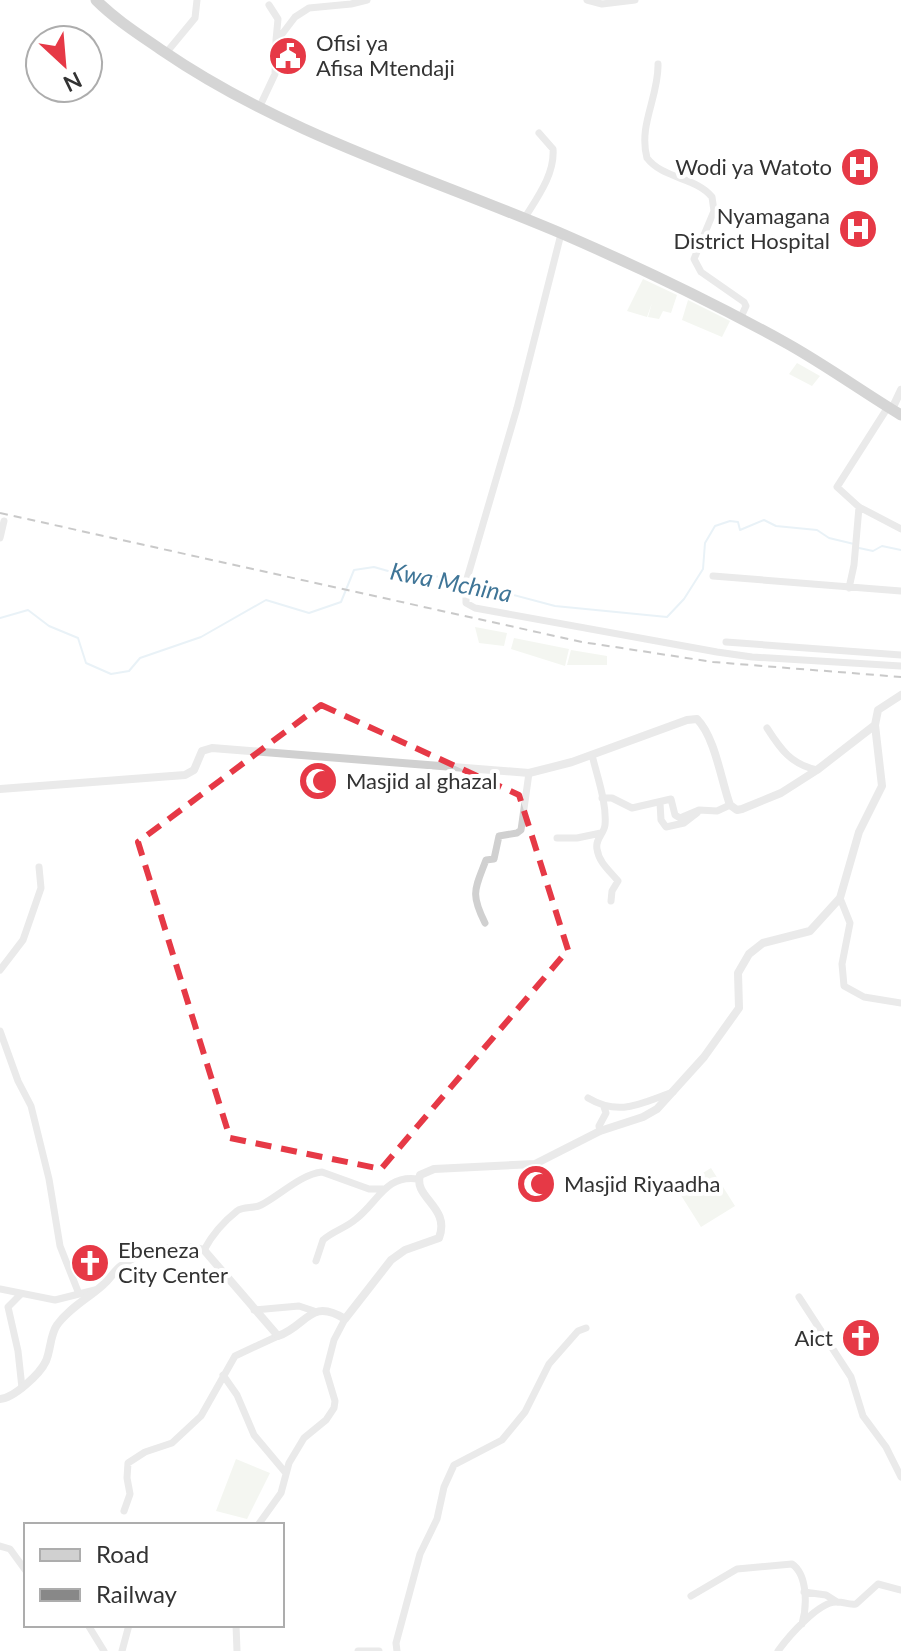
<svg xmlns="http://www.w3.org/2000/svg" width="901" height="1651" viewBox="0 0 901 1651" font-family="Lato,sans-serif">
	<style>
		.green { fill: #e6ecdf }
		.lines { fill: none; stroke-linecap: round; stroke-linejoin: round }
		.stream { stroke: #cfe2ee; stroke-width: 2 }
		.minor { stroke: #d0d0d0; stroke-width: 7 }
		.tertiary { stroke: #d0d0d0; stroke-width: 8 }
		.trunk { stroke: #a2a2a2; stroke-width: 11 }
		.rail { stroke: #888; stroke-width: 2; stroke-dasharray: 8 6; stroke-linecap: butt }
		.marked { fill: none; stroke: #e63946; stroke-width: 6; stroke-dasharray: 16 10; stroke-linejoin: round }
		.labels { text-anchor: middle; stroke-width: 8; stroke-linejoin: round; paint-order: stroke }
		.poi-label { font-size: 22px; fill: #333; stroke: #fff; text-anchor: start }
		.water-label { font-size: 24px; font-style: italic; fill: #3f7597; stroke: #fff }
	</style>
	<rect width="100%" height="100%" fill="#fff"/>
	<path class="green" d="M643,279l34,16 -6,18 -8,-2 -4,8 -11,-2 4,-14 -5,14 -20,-6z
		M688,300l42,21 -8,16 -40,-17z
		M797,363l23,13 -8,10 -23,-12z
		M475,627l32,6 -3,13 -25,-3z
		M514,638l55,11 -4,17 -54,-17z
		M571,650l36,6v9h-40z
		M711,1168l24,38 -34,21 -24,-38z
		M236,1459l34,14 -23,46 -31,-8z"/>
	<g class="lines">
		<path class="stream" d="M859,548l14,3 9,-5 19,4
			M468,583l87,23 112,11 17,-18 19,-30 2,-26 10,-17 15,-5 8,1 2,8 24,-10 12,6 41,4 12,8 25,6
			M0,618l28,-8 21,16 29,12 8,25 25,11 18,-3 11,-13 61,-21 65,-37 43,13 32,-11 13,-32 20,-3 35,10 22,-2 31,8"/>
		<path class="minor" d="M587,0l15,4 33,-4
			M269,5l9,14 -2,21
			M166,53l29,-35 2,-18
			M658,64c1,32 -20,61 -11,94 16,21 49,19 65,39l2,14 -20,48 7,13 43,30 2,4 -6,13
			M259,108l16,-34 1,-32 19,-25 14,-9 42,-4 16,-4
			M524,219c13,-21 31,-45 29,-70l-14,-16
			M561,234l-44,174 -51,174v21l9,5 242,44 35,5 149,9
			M888,407l-51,80 22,20 42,22
			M0,538l4,-17
			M713,576l188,15
			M849,588l5,-23 5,-58
			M726,642l175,13
			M767,728c14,22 24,36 50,42
			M592,755c5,21 15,48 13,70 -1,9 -10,14 -8,24 2,14 13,22 21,32l-6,10 -1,10
			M602,798h10l20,10 39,-9 4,16 5,3 19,-8 18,1 13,-6
			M660,803l1,17 5,7 18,-4 13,-10
			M557,838h20l24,-5
			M840,898l10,25 -8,41 2,22 20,11 37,6
			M485,923c-15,-30 -10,-34 1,-63l8,-1 5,-23 18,-3 4,-3 8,-57
			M0,970l23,-30 18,-52 -2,-21
			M0,1031l18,50 13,25 18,73 11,67 19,48
			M588,1098c32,19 53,5 85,-6
			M600,1131l-1,-5 7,-13 -2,-6
			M204,1250c8,-15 19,-28 33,-39 7,-5 16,-2 24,-6 18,-9 40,-31 61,-33l47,17h14
			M316,1261l7,-21c10,-9 23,-12 33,-21 22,-17 30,-45 62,-40
			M0,1289l55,11 40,-10
			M21,1294l-13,13 10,44 4,37
			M799,1297l52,80 12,39 23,31 15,30
			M254,1310l45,-4 15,5
			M223,1375l14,20 17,40 31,37
			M124,1511l6,-17 -3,-16 1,-15 17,-11 27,-9 29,-27 34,-60 43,-20
			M258,1525l23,-32 8,-30 15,-25 22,-18 8,-12 1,-7 -9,-30 8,-31 11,-21
			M0,1546l10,3 16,22
			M804,1592l22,3 11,7
			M691,1596l46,-27 55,-5c16,11 15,43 10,60
			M88,1625l16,26
			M236,1625l1,26
			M122,1651l7,-26
			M358,1651h21
			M397,1651l-1,-8 24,-89 17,-35 7,-32 10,-22 48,-25 23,-28 24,-48 29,-33 8,-3
			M778,1651c10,-14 41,-50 59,-49 8,0 11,3 19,2l22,-20 23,6"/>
		<path class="tertiary" d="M892,409l9,-19
			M0,789l185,-14 9,-5 8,-19 10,-3 317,25 43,-11 115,-42 10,-1c18,18 24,61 33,86l7,5 5,-1 39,-16 36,-23 58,-45 3,-15 23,-15
			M0,1399c14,-1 40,-25 46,-38 5,-12 4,-26 11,-36 12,-17 32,-27 47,-41 6,-5 10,-13 17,-18 18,-15 60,-24 83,-16l74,86c29,-10 32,-39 67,-17l46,-59 14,-10 34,-12c12,-31 -26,-40 -19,-63l14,-6 101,-5 65,-33 43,-14 14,-8 47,-52 35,-49 -1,-35 11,-19 14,-11 47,-12 30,-33 19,-66 23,-46 -7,-61"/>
		<path class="trunk" d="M96,0c20,20 44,35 67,51 123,84 266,126 402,184 76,33 151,69 223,109 39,22 75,48 113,71"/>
		<path class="rail" d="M0,513l582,129 131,20 188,15"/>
	</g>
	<path d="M0 0H901V1651H0ZM321,705l198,90 49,155 -187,219 -151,-31 -92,-296z" fill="#fff" fill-opacity=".55" fill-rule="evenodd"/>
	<path class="marked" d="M321,705l198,90 49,155 -187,219 -151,-31 -92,-296z"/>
	<defs>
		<symbol id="civic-disc" viewBox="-11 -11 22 22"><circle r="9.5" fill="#e63946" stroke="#fff"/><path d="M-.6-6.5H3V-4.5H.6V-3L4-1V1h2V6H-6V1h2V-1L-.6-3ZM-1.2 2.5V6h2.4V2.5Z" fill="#fff"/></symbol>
		<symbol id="hospital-disc" viewBox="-11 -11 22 22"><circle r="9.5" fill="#e63946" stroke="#fff"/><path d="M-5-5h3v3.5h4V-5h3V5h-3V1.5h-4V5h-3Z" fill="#fff"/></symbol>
		<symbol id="mosque-disc" viewBox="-11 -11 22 22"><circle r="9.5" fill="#e63946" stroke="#fff"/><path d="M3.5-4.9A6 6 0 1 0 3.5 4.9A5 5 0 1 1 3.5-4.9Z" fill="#fff"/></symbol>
		<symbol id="church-disc" viewBox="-11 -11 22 22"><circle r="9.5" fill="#e63946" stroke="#fff"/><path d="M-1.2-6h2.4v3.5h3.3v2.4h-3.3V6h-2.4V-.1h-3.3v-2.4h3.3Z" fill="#fff"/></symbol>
	</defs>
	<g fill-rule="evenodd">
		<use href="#civic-disc" x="266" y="34" width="44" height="44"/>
		<use href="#hospital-disc" x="838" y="145" width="44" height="44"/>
		<use href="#hospital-disc" x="836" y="207" width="44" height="44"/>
		<use href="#mosque-disc" x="296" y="759" width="44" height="44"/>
		<use href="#mosque-disc" x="514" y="1162" width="44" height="44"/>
		<use href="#church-disc" x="68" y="1241" width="44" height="44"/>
		<use href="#church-disc" x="839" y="1316" width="44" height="44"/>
	</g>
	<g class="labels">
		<g class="poi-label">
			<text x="316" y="51">Ofisi ya<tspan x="316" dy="25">Afisa Mtendaji</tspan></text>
			<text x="832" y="175" text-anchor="end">Wodi ya Watoto</text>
			<text x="830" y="224" text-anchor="end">Nyamagana<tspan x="830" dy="25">District Hospital</tspan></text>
			<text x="346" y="789">Masjid al ghazal</text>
			<text x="564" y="1192">Masjid Riyaadha</text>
			<text x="118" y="1258">Ebeneza<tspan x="118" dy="25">City Center</tspan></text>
			<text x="833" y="1346" text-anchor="end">Aict</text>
		</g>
		<g class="water-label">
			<text transform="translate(451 583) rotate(11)" y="8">Kwa Mchina</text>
		</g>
	</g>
	<rect x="24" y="1523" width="260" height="104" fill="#ffffff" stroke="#adadad" stroke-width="2"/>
	<rect x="40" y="1549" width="40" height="12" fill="#d0d0d0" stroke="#adadad" stroke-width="2"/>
	<text x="96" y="1563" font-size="24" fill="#333333">Road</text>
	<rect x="40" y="1589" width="40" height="12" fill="#888888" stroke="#adadad" stroke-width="2"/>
	<text x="96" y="1603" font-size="24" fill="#333333">Railway</text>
	<g transform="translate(64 64) rotate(154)"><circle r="38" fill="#ffffff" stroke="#adadad" stroke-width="2"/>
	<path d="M0-6L14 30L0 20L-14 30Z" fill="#e63946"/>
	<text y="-12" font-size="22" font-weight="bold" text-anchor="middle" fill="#333333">N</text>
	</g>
</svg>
